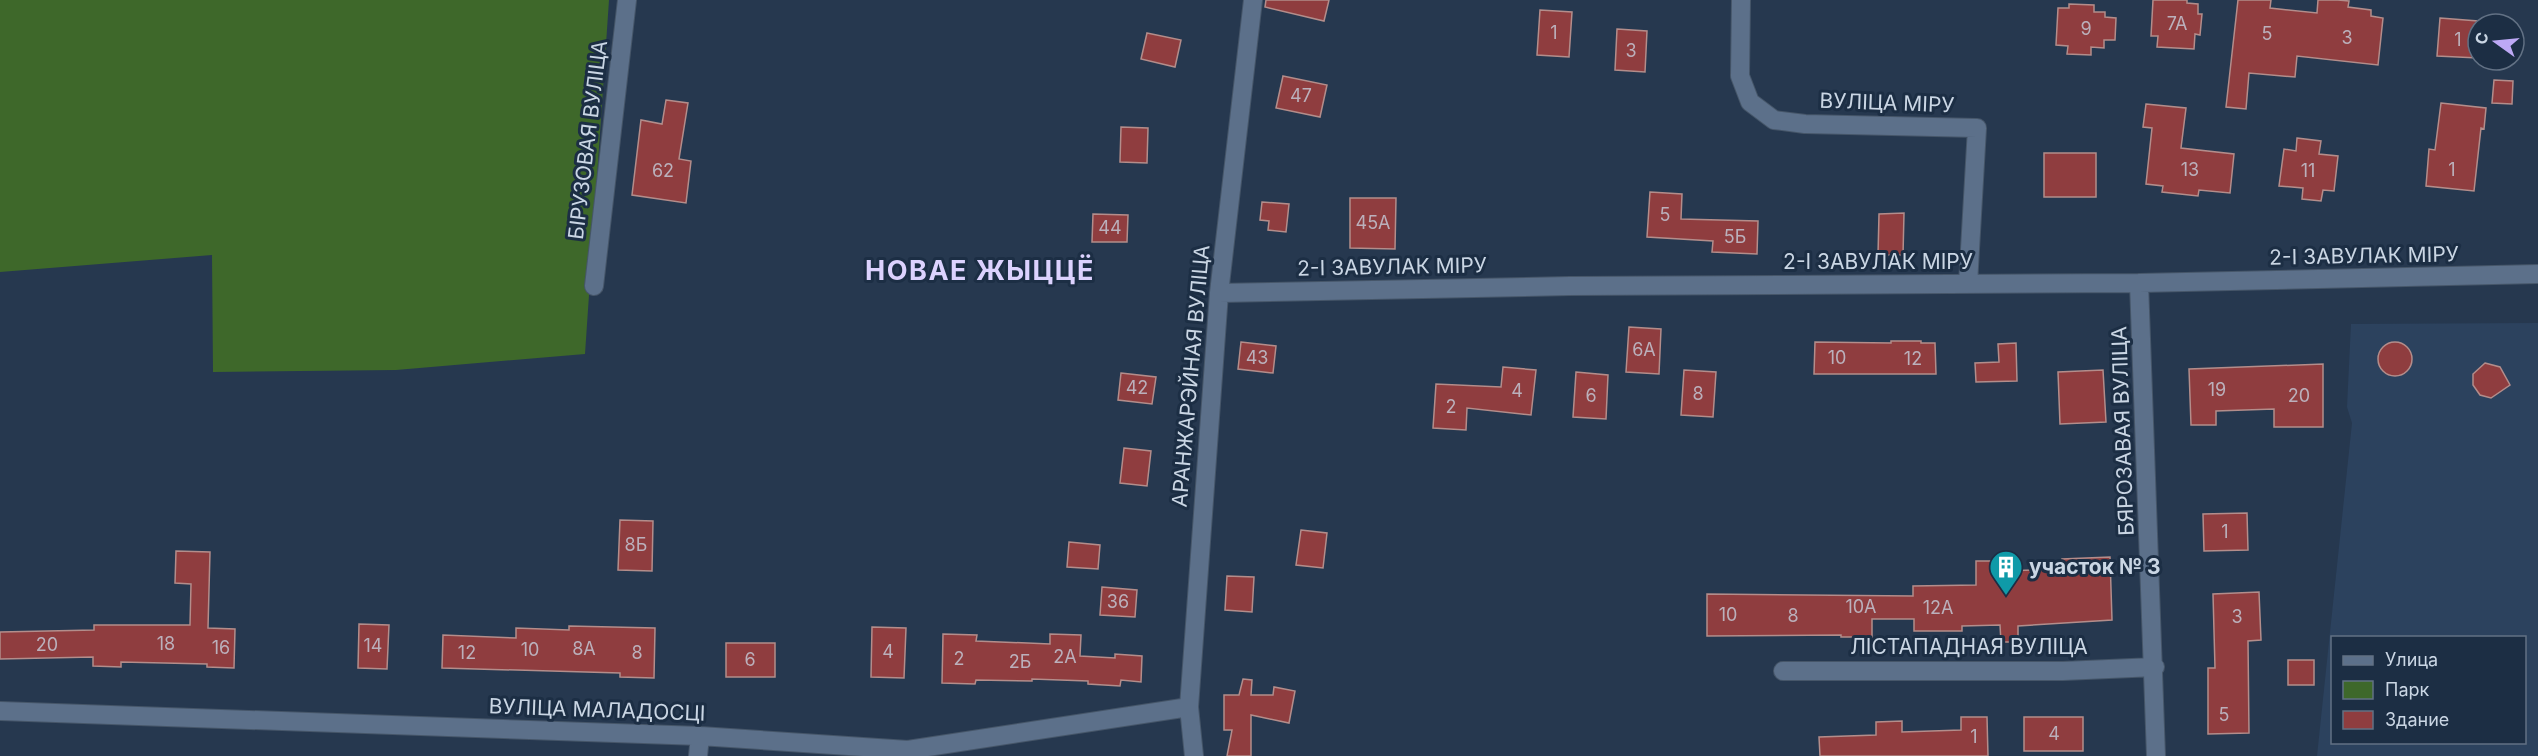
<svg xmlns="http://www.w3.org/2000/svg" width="2538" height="756" viewBox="0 0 2538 756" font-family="Inter,sans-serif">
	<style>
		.built { fill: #2c425e; fill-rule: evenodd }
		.green { fill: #3e682a }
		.building { fill: #8f3d3f; stroke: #b38d8b; stroke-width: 1.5 }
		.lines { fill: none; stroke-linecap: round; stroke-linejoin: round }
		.minor-casing { stroke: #465669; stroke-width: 20 }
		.minor { stroke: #5c708a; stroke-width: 18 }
		.labels { text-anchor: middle; stroke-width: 6; stroke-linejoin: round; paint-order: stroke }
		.number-label { font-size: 18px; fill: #bbb0bb }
		.street-label { font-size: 21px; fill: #cad6e4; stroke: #1c2e44 }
		.poi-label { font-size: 21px; font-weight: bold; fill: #cad6e4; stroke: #1c2e44; text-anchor: start }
		.district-label { font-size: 27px; font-weight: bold; letter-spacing: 1.5px; fill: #dcd2fe; stroke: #1c2e44 }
	</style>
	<rect width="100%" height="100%" fill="#26384f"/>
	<path class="built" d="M2538,323v433h-221l35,-333 -5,-16 4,-83zM2332,638h192v104h-192z"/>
	<path class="green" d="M0,0h609l-24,354 -189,16 -183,2 -1,-117 -212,17z"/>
	<path class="building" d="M1266,0h63l-5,21 -59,-14z
		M2153,0h34v3l11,1v10h4l-2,21 -5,-1 -1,15 -37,-2 1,-11h-7z
		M2238,0h33l-1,8 47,5 1,-13h20l11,1 -1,6 23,3v6l12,2 -5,47 -81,-9 -2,21 -46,-4 -3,36 -20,-2z
		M2069,4l25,1v7h11v5l11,1 -1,22h-11v8l-13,-1v8l-24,-1 1,-8 -12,-1 2,-37h11z
		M1540,10l32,2 -3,45 -32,-2z
		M2440,18l38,3v37l-41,-2z
		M1617,29l30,2 -2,41 -30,-2z
		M1147,33l34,7 -6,27 -34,-8z
		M1283,76l44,9 -7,32 -44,-9z
		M2494,80l19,1 -1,23 -20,-1z
		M666,100l22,3 -9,56 12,2 -5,42 -54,-8 9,-75 21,4z
		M2441,103l45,5 -2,21 -3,-1 -7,63 -48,-5 3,-37 6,1z
		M2146,104l40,4 -5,40 53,6 -4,39 -31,-3 -1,6 -36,-4 1,-6 -17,-2 6,-56 -9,-1z
		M1121,127l27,1 -1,35 -27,-1z
		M2297,138l24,3 -2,13 19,2 -4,35 -11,-1 -2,11 -19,-2 1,-11 -24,-2 5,-37 12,2z
		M2044,153h52v44h-52z
		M1650,192l32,2 -1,25 77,2 -1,33 -45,-2 1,-11 -66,-4z
		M1350,198h46l-1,51 -45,-1z
		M1262,202l27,2 -3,28 -18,-2 1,-9 -9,-1z
		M1904,213l-1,42h-25l1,-41z
		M1093,214l35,1 -1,27h-35z
		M1629,327l32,2 -2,45 -33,-2z
		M1891,341h30v2h14l1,31h-122l1,-32 76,1z
		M2378 359a17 17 0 1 1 34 0a17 17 0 1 1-34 0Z
		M1241,342l35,4 -3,27 -35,-4z
		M2016,343l1,38 -41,1 -1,-19 24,-1 -1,-18z
		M2485,363l15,4 10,18 -19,13 -11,-3 -7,-10v-11z
		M2323,364v63h-49v-18l-58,2v14h-25l-2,-56z
		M1503,367l33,3 -5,45 -64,-7 -1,22 -33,-2 3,-44 65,3z
		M1684,370l32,2 -3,45 -32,-2z
		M2103,370l3,52 -46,2 -2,-52z
		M1576,372l32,3 -2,44 -33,-2z
		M1121,373l35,4 -4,27 -34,-4z
		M1124,448l27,3 -4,35 -27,-3z
		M2247,513l1,37 -44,1 -1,-37z
		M620,520l33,1 -1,50 -34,-1z
		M1301,530l26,3 -4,35 -27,-3z
		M1069,542l31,3 -2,24 -31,-2z
		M176,551l34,1 -2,76 27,1 -1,39 -27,-1v-3l-86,-2v5l-28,-1v-9l-93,2v-27l94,-2v-5h96l1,-41 -16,-1z
		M2110,557l2,63 -94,6v16h-17l-1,-17 -38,1v5h-48v-12h-42v18h-31v-2l-134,1v-42l206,2v-10l63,-1v-24h24v10l62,-2v-10z
		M1227,576l27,1 -2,35 -27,-2z
		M1102,587l35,3 -2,27 -35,-2z
		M2259,592l2,48 -13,1 1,92 -41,1v-66h7l-2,-74z
		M359,624l30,1 -2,44 -29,-1z
		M569,626l86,2 -1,50 -34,-1v-4l-178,-5 1,-33 73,3v-10l53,2z
		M872,627l34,1 -2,50 -33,-1z
		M943,634l34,1 -1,6 74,3v-10l31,1 -1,21 35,2v-4l27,2 -1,26 -20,-2 -1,6 -32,-2v-3l-56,-2v2l-56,-1 -1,4 -33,-1z
		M726,643h49v34h-49z
		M2288,660h26v25h-26z
		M1243,679l9,1 -1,15h22l1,-8 21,4 -6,32 -38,-8v41h-24l5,-26h-8v-35h15z
		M1961,717h26l1,39h-168l-1,-19 57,-2v-13l26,-1v11l59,-2z
		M2024,717h59v34h-59z"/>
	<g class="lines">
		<defs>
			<path id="minor" d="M1741,0l-1,76 10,26 24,18 31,4 172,4 -9,156
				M2139,283l17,473
				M594,286l33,-286
				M1219,293l351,-7 569,-3 399,-9
				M1783,671h280l92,-4
				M0,711l700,25 208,14 281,-43
				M698,756l2,-20
				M1194,756l-5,-49 30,-414 34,-293"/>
		</defs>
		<use href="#minor" class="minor-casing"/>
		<use href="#minor" class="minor"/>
	</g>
	<defs>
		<symbol id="building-pin" viewBox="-11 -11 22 30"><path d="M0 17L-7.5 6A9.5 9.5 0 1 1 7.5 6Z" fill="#0f9aa8" stroke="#1c2e44"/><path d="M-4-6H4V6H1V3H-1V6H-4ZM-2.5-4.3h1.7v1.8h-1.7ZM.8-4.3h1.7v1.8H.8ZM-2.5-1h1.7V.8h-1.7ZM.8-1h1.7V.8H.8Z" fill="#fff"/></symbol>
	</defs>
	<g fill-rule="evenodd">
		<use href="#building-pin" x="1987" y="548" width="38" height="52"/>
	</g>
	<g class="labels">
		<g class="number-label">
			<text x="2177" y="30">7А</text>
			<text x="2086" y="35">9</text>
			<text x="1554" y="39">1</text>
			<text x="2267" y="40">5</text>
			<text x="2347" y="44">3</text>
			<text x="2458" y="46">1</text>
			<text x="1631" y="57">3</text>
			<text x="1301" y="102">47</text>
			<text x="2190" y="176">13</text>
			<text x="2452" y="176">1</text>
			<text x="663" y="177">62</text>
			<text x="2308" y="177">11</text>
			<text x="1665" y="221">5</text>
			<text x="1373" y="229">45А</text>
			<text x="1110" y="234">44</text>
			<text x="1735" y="243">5Б</text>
			<text x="1644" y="356">6А</text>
			<text x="1257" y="364">43</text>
			<text x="1837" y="364">10</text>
			<text x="1913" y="365">12</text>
			<text x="1137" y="394">42</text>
			<text x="2217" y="396">19</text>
			<text x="1517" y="397">4</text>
			<text x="1698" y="400">8</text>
			<text x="1591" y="402">6</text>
			<text x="2299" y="402">20</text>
			<text x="1451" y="413">2</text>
			<text x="2225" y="538">1</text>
			<text x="636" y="551">8Б</text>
			<text x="1118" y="608">36</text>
			<text x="1861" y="613">10А</text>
			<text x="1938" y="614">12А</text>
			<text x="1728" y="621">10</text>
			<text x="1793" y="622">8</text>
			<text x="2237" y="623">3</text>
			<text x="166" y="650">18</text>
			<text x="47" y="651">20</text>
			<text x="373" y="652">14</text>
			<text x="221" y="654">16</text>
			<text x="584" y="655">8А</text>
			<text x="530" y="656">10</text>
			<text x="888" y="658">4</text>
			<text x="467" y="659">12</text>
			<text x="637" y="659">8</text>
			<text x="1065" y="663">2А</text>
			<text x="959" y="665">2</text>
			<text x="750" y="666">6</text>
			<text x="1020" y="668">2Б</text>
			<text x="2224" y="721">5</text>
			<text x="2054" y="740">4</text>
			<text x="1974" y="743">1</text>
		</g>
		<g class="street-label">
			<text transform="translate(1887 103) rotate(2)" y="7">ВУЛІЦА МІРУ</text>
			<text transform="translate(588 140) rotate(-83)" y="7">БІРУЗОВАЯ ВУЛІЦА</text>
			<text transform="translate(2364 256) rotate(-1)" y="7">2-І ЗАВУЛАК МІРУ</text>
			<text x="1878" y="269">2-І ЗАВУЛАК МІРУ</text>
			<text transform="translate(1392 267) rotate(-1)" y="7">2-І ЗАВУЛАК МІРУ</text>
			<text transform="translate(1191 376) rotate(-85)" y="7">АРАНЖАРЭЙНАЯ ВУЛІЦА</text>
			<text transform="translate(2123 431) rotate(-92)" y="7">БЯРОЗАВАЯ ВУЛІЦА</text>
			<text x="1969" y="654">ЛІСТАПАДНАЯ ВУЛІЦА</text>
			<text transform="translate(597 710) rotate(2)" y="7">ВУЛІЦА МАЛАДОСЦІ</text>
		</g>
		<g class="poi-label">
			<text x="2029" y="574">участок № 3</text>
		</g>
		<g class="district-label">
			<text x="980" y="280">НОВАЕ ЖЫЦЦЁ</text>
		</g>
	</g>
	<rect x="2331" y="636" width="195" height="108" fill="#1c2e44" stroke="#627184" stroke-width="1.5"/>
	<rect x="2343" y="656" width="30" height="9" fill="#5c708a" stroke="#627184" stroke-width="1.5"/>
	<text x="2385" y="666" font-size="18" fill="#cad6e4">Улица</text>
	<rect x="2343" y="681" width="30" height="18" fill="#3e682a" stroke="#627184" stroke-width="1.5"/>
	<text x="2385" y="696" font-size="18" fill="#cad6e4">Парк</text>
	<rect x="2343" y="711" width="30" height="18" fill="#8f3d3f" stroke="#627184" stroke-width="1.5"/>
	<text x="2385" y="726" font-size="18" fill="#cad6e4">Здание</text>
	<g transform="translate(2496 42) rotate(285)"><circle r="28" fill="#1c2e44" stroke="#627184" stroke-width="1.5"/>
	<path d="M0-4.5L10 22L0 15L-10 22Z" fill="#bda9f5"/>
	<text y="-9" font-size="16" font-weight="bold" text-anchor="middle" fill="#cad6e4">С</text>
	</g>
</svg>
